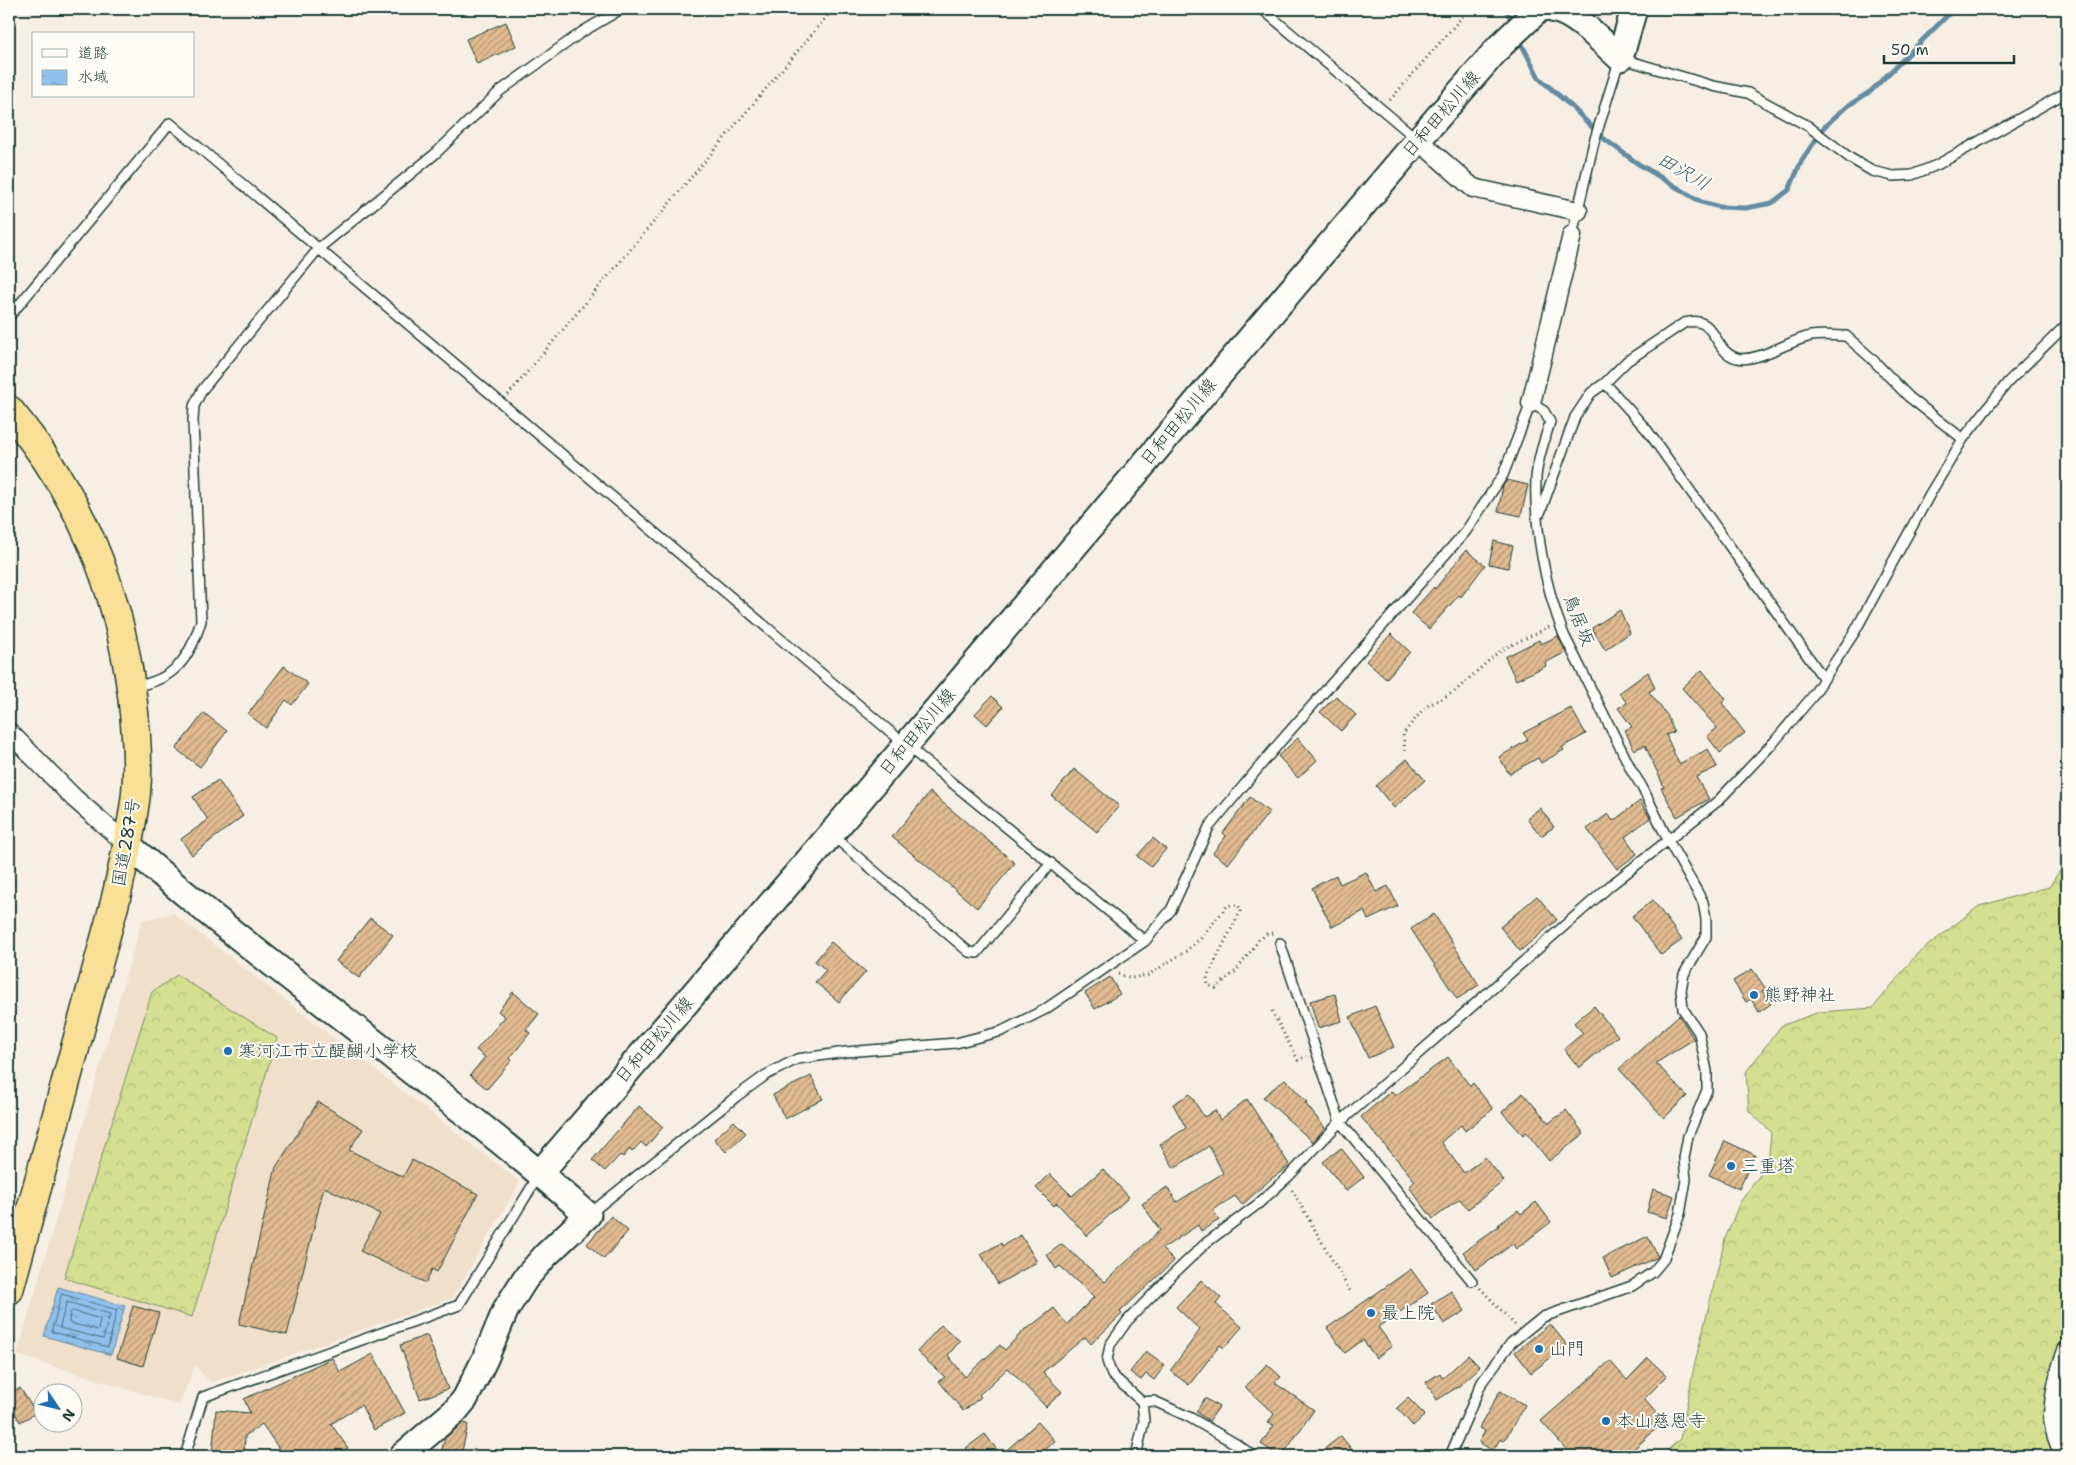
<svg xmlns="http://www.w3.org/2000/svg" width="2076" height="1465" viewBox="0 0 2076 1465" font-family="'Shantell Sans','Klee One',sans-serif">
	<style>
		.built { fill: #f0dfcb }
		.forest { fill: url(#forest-crowns); stroke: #7a8e63 }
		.water { fill: url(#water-ripples); stroke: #638ca2 }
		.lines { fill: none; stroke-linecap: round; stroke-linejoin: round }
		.shore { stroke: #4c717e; stroke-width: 1 }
		.stream { stroke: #638ca2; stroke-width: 5 }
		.building { fill: url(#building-hatch); stroke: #1f3d34 }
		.lane-casing { stroke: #1f3d34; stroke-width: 12 }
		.street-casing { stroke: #1f3d34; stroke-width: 21 }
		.secondary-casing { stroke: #1f3d34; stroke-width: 29 }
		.highway-casing { stroke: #1f3d34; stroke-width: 31 }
		.path { stroke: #1f3d34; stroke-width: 3; stroke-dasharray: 1 4; stroke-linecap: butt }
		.lane { stroke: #fdfcf7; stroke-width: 9 }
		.street { stroke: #fdfcf7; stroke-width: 18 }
		.secondary { stroke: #fdfcf7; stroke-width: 25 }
		.highway { stroke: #fadf96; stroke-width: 28 }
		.poi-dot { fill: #1f6fb2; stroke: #fdfcf7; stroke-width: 2 }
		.labels { text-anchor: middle; stroke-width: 4; stroke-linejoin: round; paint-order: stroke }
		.street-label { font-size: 18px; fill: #1f3d34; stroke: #fdfcf7 }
		.poi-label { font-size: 18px; fill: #1f3d34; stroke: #fdfcf7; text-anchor: start }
		.water-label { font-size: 19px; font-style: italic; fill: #3b5e62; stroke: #fdfcf7 }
	</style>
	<defs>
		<pattern id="forest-crowns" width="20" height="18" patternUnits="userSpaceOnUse" patternTransform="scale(1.25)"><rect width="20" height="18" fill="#d4df92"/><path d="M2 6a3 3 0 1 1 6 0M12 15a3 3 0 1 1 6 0" fill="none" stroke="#b6c07e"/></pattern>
		<pattern id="water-ripples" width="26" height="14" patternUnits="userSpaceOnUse" patternTransform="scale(1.25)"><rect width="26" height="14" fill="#90c0ec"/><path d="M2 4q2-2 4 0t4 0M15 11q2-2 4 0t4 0" fill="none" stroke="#759dc0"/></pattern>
		<pattern id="building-hatch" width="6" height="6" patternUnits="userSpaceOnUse" patternTransform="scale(1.25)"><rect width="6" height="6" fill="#e1bb92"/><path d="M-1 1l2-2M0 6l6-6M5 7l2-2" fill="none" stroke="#b69978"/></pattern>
	</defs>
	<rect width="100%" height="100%" fill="#f7efe3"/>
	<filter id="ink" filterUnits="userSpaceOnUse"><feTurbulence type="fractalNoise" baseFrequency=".02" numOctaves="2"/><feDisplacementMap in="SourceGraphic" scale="10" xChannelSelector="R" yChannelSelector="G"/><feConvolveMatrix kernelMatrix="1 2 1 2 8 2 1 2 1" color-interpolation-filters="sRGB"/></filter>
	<g filter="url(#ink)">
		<path class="built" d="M173,913l347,269 -68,116 -241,85 -16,-18 -16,40 -162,-50 125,-435z"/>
		<path class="forest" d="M2067,860v596h-406l19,-17 14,-72 31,-128 15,-37 28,-38 3,-32 -22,-21 -3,-39 35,-46 38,-14 54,-4 44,-54 62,-48 70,-19z
			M177,975l100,63 -85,279 -128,-39 88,-286z"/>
		<path class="water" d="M58,1287l67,19 -14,49 -67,-19z"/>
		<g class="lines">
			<path class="shore" d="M62,1294l55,16 -9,37 -56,-15z
				M67,1302l43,12 -7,25 -43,-11z
				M73,1311l27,8 -2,11 -29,-7 1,-10z"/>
			<path class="stream" d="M1506,9l7,15
				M1519,39l20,39 33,29 31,31 34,25 64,39 19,5 26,1 26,-5 17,-13 13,-30 23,-34 21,-19 25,-16 83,-82"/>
		</g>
		<path class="building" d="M506,22l10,24 -39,18 -11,-25z
			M1507,480l21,5 -7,31 -23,-5 5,-25z
			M1494,541l19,5 -5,22 -19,-4z
			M1466,550l19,15 -24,32 -2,-2 -30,34 -18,-16 23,-26 1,2z
			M1620,610l10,23 -25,17 -13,-22z
			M1391,634l19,18 -24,27 -20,-18z
			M1558,636l8,16 -21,11 1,3 -30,14 -11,-23 34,-17 2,4z
			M284,666l24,18 -16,21 -6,-5 -20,28 -18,-14z
			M1702,670l24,29 -4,4 23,30 -25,20 -13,-17 10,-8 -35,-40z
			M1648,672l7,16 -6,4 18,23 7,17 -8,3 13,29 29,-15 9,18 -21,10 13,22 -32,18 -16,-29 3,-1 -19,-42 -11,5 -9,-20 7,-3 -14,-19 9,-5 -8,-10z
			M992,696l11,11 -16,18 -12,-11z
			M1336,696l20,19 -15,16 -21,-19z
			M1571,708l15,26 -24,13 2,3 -23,13 -3,-5 -29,16 -10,-17 29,-17 -5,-7z
			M204,713l23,18 -27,36 -24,-18z
			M1298,738l19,22 -19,18 -20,-22z
			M1407,759l18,21 -31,28 -18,-22z
			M1074,769l45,37 -22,26 -45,-36z
			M218,780l25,36 -51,39 -11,-16 27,-19 -15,-23z
			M930,792l85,71 -38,45 -85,-71z
			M1250,797l19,15 -41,52 -15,-11 13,-17 -3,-3z
			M1640,801l10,17 -25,19 12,17 -20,15 -30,-40 21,-15 5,7z
			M1540,808l14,19 -13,9 -14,-18z
			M1153,838l13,11 -15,18 -14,-11z
			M1366,872l10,20 12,-6 10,20 -30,14 -4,-9 -32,16 -20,-39 24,-13 4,9z
			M1537,896l20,24 -37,31 -20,-24z
			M1653,900l29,40 -21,15 -29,-39z
			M1434,914l45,71 -22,14 -46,-70z
			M370,918l23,17 -34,43 -23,-17z
			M831,942l35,30 -27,30 -24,-20 11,-12 -11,-9z
			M1752,969l14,20 -4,2 9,13 -12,8 -8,-13 -5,3 -13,-21z
			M1110,977l10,17 -25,15 -10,-16z
			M513,992l26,22 -13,16 4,3 -20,25 2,2 -25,29 -17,-14 15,-18 -9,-7 29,-33 -7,-6z
			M1335,994l7,27 -24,7 -8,-27z
			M1375,1006l19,41 -26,11 -18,-41z
			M1594,1006l24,30 -39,32 -15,-19 19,-16 -9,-10z
			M1679,1015l15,24 -38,24 31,33 -23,22 -45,-49z
			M1448,1057l22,29 3,-3 20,26 -28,22 -4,-6 -20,17 23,31 21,-16 19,24 -36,28 -8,-10 -27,20 -24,-32 6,-6 -54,-64 30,-26 4,5z
			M811,1076l12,23 -38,20 -12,-24z
			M1285,1079l22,23 -2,1 20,25 -12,14 -50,-45z
			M1523,1093l26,30 17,-13 18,24 -35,27 -23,-29 -3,3 -21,-23z
			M1190,1094l14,23 11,-7 5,10 27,-21 43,67 -18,12 -30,27 -7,-9 -22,14 6,10 -18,11 -3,-6 -36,24 12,12 -54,51 2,2 -31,30 -6,-7 -42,35 19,20 -16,15 -38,-39 -29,27 2,2 -18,14 -24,-30 6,-4 -28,-25 24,-27 19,16 -12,14 17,22 35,-32 5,5 21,-22 1,1 27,-21 13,16 27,-27 -34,-31 -4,3 -9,-14 15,-11 43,38 55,-52 -18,-26 25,-17 10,15 46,-29 -14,-27 -35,22 -14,-23 26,-17 -13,-24z
			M318,1102l45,27 -14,21 54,27 9,-17 66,34 -41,78 -5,-3 -6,14 -66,-32 20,-37 -56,-27 -37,148 -48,-11 37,-157z
			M639,1106l24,21 -17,20 -5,-5 -9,10 -2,-3 -7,8 -3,-2 -15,16 -13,-11z
			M734,1121l12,12 -20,19 -12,-13z
			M1725,1141l30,14 -16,34 -30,-14z
			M1341,1148l23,29 -18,14 -23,-29z
			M1103,1169l26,28 -42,39 -30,-33 -3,3 -18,-18 14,-14 22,22z
			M1653,1189l21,7 -7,22 -20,-6z
			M1536,1202l15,20 -35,27 -3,-5 -37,26 -13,-18 36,-26 -1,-1 20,-15 3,4z
			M611,1216l17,15 -24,28 -17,-15z
			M1021,1235l16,27 -39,22 -17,-30 20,-11 1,3z
			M1648,1236l10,21 -46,21 -9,-20z
			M1411,1269l17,24 -50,34 14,19 -16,12 -13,-18 -18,13 -18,-25z
			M1201,1280l20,18 -5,6 26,23 -18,21 -4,-3 -31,40 -19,-14 30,-41 -24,-23z
			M1451,1291l14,20 -21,13 -13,-20z
			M133,1306l26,7 -16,53 -26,-8z
			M1550,1324l17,21 -36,28 -16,-21z
			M427,1335l21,54 -28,10 -20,-54z
			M1146,1351l19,14 -11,15 -8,-6 -5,6 -11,-8z
			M373,1354l32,59 -31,17 -13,-25 -30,19 17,24 -12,8h-52l-22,-32 -17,12 -1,18 -12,-1v3h-20l4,-46 34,3 -6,-14 88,-41 8,14z
			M1468,1355l12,12 -21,19 -22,14 -11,-18 14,-9 3,5z
			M1648,1358l19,18 -23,23 20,23 -38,34h-54l-31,-35 69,-60 17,19z
			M1267,1364l14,13 -6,6 39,27 -32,46h-3l-18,-12 13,-19 -6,-2 6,-9 -29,-27z
			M20,1388l16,25 -16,9 -11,-19v-8z
			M1500,1391l25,14 -21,36 -4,-2 -7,12 -14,-9 6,-11 -6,-3z
			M1205,1398l14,9 -10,14 -13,-9z
			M1408,1398l17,17 -12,11 -16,-18z
			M1038,1422l17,19 -17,15h-66l-6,-8 19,-14 16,21z
			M463,1423l5,1 -7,32h-21l5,-18z
			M1341,1436l16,20h-42z"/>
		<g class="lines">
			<defs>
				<path id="lane" d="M1262,9l155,130
					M1572,235l22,-93 26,-84 93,28 35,7 60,33 42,32 22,13 21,5 19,-1 25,-10 130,-73
					M9,317l161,-194 736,622 239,196
					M1605,383l42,47 177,249
					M1540,513l35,-96 16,-24 14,-10 22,-22 57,-38c33,-10 29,30 53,35 20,5 53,-18 74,-22 11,-2 24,0 35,0l25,22 38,39 54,42
					M134,686c40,-5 56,-28 67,-65l-8,-200 1,-15 8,-16 117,-142 116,-94 65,-63 82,-59 39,-23
					M831,834l138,118 8,1 74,-90
					M1280,943l60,179 132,159
					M588,1215l149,-119 29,-21 31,-16 49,-7 110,-9 46,-12 42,-21 101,-69 26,-31 38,-83 72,-86 185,-210 37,-56 28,-72 13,8 6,11c-5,17 -13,38 -14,56 -2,49 9,110 28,157l68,136 10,16 26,53 35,62 3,17v18l-22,37 -3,16 2,19 16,24 8,38v19l-19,46 -4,22 2,22 -6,34 -17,46 -10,12 -21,14 -89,31 -32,26 -29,39 -32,74
					M1142,1402l12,-1 35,16 47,27 18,12
					M185,1456l18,-59 256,-92 80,-130
					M1136,1456l8,-35 -2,-19 -30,-27 -5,-14 3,-16 18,-25 36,-37 42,-40 52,-39 31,-28 51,-54 271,-237 107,-84 56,-59 38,-45 42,-64 77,-141 32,-53 45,-57 59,-58"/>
				<path id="street" d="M1418,140l55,48 105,23
					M1531,403l41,-168
					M9,732l65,66 54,47
					M2065,1456c-6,-12 -12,-27 -12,-41 1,-19 7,-47 14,-64"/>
				<path id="secondary" d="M1552,9c23,3 51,34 68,49l14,-49
					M128,845c148,130 312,240 460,370l-42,40 -21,24 -19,30 -21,50 -20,40 -10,12 -53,45
					M540,1173l291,-339 587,-694 82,-94 39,-37"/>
				<path id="highway" d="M9,410c71,85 109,175 123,285 4,32 7,66 4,98 -4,37 -13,73 -21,109l-106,388"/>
			</defs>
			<use href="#lane" class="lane-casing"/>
			<use href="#street" class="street-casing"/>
			<use href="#secondary" class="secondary-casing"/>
			<use href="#highway" class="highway-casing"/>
			<path class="path" d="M1390,100l79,-91
				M508,395l325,-386
				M1405,751l-2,-17 22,-27 29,-15 41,-37 10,-7 44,-21
				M1118,974l14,4 16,-3 38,-24 15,-13 27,-33h10l3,5 -34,67 1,8 8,3 20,-17 23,-31 8,-6 6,-1
				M1272,1011l26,49 9,-4
				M1292,1190l58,101
				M1480,1288l35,37"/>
			<use href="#lane" class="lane"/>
			<use href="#street" class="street"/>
			<use href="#secondary" class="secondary"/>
			<use href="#highway" class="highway"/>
		</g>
	</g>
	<g class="poi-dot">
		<circle cx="1754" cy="995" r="5"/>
		<circle cx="228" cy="1051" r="5"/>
		<circle cx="1731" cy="1166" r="5"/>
		<circle cx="1371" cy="1313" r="5"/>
		<circle cx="1539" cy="1349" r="5"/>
		<circle cx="1606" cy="1421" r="5"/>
	</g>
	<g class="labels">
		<g class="street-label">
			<text transform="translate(1441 114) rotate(-49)" y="6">日和田松川線</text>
			<text transform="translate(1178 422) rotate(-50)" y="6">日和田松川線</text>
			<text transform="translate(1579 620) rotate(68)" y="6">鳥居坂</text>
			<text transform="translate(917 732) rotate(-50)" y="6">日和田松川線</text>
			<text transform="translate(126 842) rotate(-80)" y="6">国道287号</text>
			<text transform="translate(654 1040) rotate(-49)" y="6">日和田松川線</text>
		</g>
		<g class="poi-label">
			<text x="1764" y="1001">熊野神社</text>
			<text x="238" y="1057">寒河江市立醍醐小学校</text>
			<text x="1741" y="1172">三重塔</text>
			<text x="1381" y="1319">最上院</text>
			<text x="1549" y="1355">山門</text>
			<text x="1616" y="1427">本山慈恩寺</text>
		</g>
		<g class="water-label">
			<text transform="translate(1684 171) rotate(30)" y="7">田沢川</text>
		</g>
	</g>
	<rect width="2076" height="1465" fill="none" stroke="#fdfcf7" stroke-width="30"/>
	<rect x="15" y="15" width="2046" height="1435" fill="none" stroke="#1f3d34" stroke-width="2" filter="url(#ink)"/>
	<rect x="32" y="32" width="162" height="65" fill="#fdfcf7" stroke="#a4b0a9"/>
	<rect x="42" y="49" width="25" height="8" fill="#fdfcf7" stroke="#a4b0a9"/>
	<text x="78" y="58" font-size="15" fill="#1f3d34">道路</text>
	<rect x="42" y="70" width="25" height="15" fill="url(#water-ripples)" stroke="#a4b0a9"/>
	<text x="78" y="82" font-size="15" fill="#1f3d34">水域</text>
	<g transform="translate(58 1408) rotate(125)"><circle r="24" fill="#fdfcf7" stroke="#a4b0a9"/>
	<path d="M0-4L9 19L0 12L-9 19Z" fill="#1f6fb2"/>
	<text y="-8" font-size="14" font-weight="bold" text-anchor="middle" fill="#1f3d34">N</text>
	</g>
	<path d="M1884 55v8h130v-8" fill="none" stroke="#1f3d34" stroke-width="2.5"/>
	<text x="1891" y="55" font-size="15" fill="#1f3d34" stroke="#fdfcf7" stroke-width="4" paint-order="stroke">50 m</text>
</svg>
